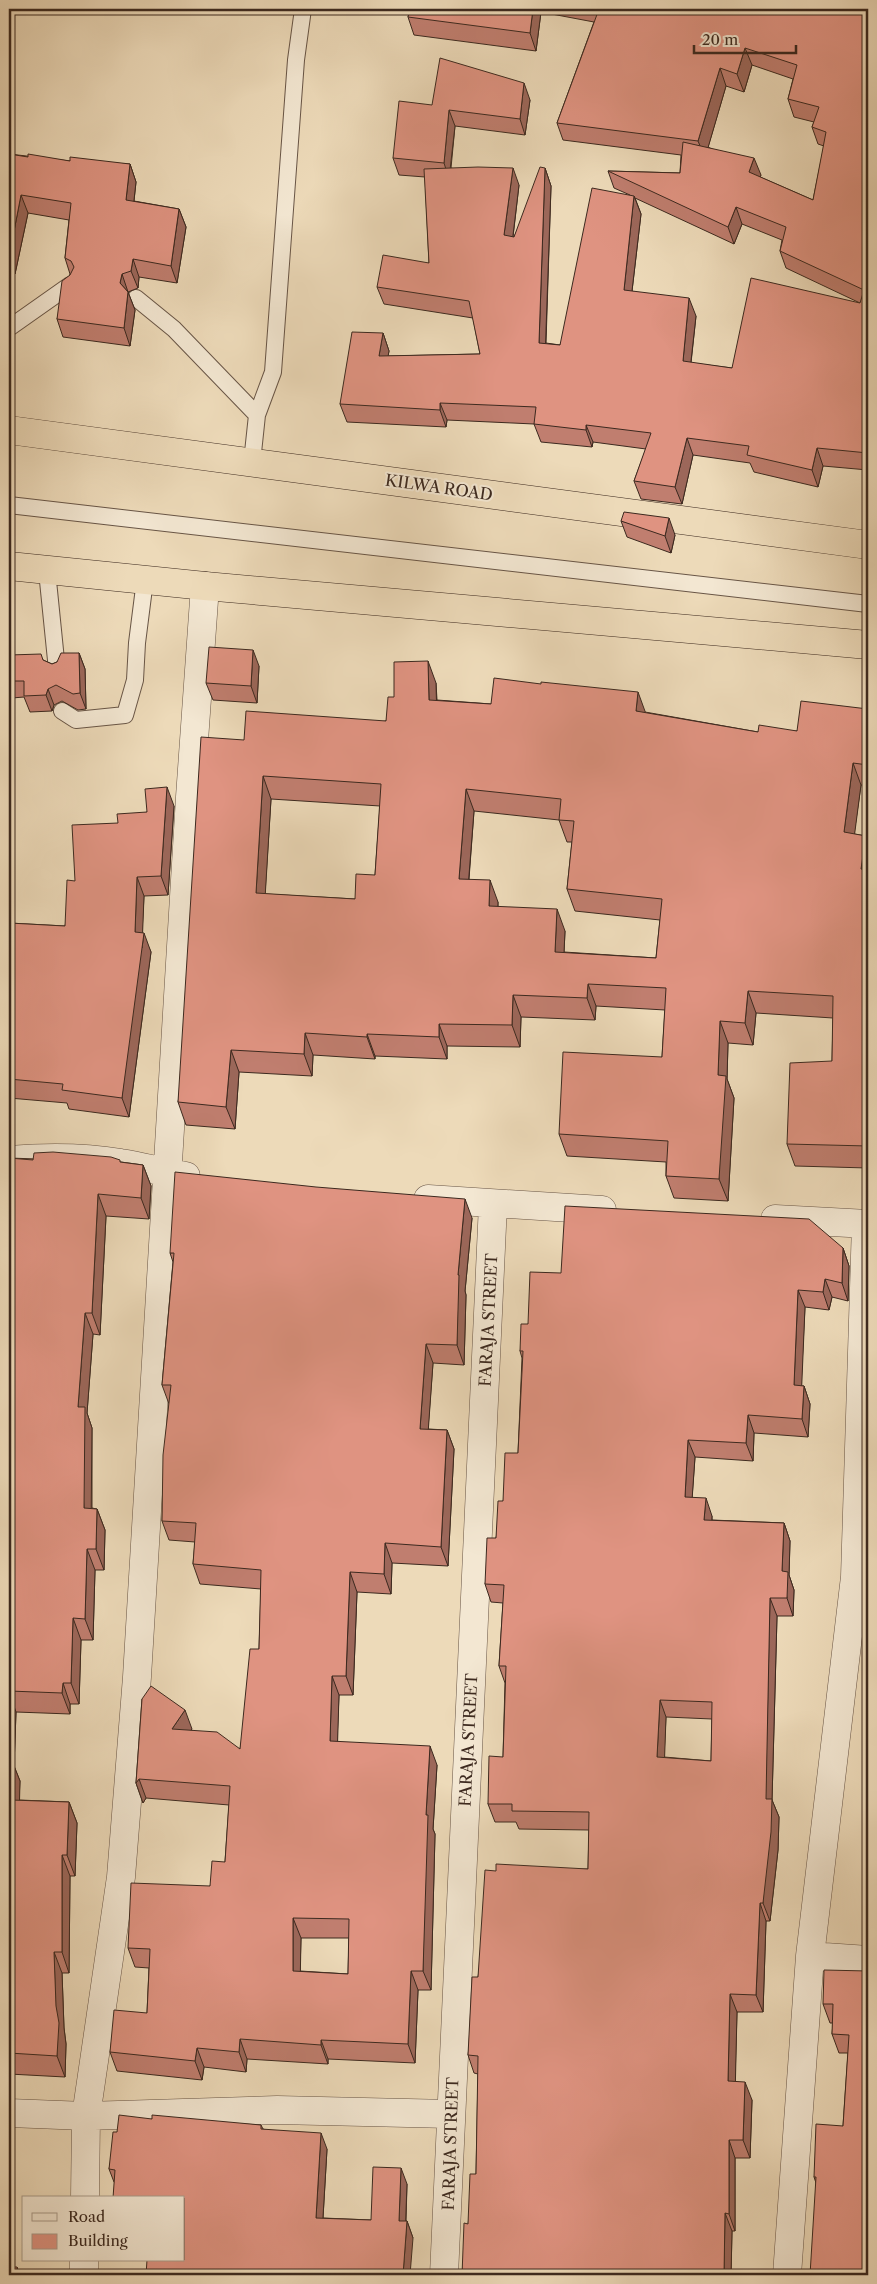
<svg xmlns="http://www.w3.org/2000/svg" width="877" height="2284" viewBox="0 0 877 2284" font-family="'Libre Caslon Text',serif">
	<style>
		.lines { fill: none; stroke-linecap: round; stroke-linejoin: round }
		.service-casing { stroke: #685546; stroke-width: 18 }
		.minor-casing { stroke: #685546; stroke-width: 29 }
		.trunk-casing { stroke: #3c291f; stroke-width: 29 }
		.service { stroke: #f3e7d2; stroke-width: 16 }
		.minor { stroke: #f3e7d2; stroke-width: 28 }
		.trunk { stroke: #eddab9; stroke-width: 28 }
		.wall { fill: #c07e6f; stroke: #3c291f; fill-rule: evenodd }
		.shaded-wall { fill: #9c675a; stroke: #3c291f }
		.building { fill: #df9381; stroke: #3c291f; fill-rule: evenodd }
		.labels { text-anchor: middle; stroke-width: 4; stroke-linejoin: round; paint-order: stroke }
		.street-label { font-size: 16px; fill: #3c291f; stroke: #f3e7d2 }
	</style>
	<rect width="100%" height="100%" fill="#eddab9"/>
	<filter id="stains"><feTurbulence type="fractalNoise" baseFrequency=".004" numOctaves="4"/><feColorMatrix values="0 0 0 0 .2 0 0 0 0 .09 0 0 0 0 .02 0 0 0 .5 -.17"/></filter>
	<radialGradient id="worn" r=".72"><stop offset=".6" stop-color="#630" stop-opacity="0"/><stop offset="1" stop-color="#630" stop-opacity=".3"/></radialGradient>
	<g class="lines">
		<defs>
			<path id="service" d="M136,298l38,31 83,86
				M9,328l61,-43
				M252,462l5,-47 16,-43 23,-312 7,-51
				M9,505l859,99
				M47,571l10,99
				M62,711l14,9 49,-5 10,-35 2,-37 8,-63"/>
			<path id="minor" d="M9,1160c37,-3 75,-3 112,3 22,3 43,10 65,13
				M428,1199l174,11
				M775,1219l93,5
				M810,1956l58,4
				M9,2113l77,3 191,-6 174,4
				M85,2198l1,-82 35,-239 16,-200 53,-880 15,-211
				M84,2275v-15
				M444,2275l49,-1071
				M787,2275l23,-319 45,-379 11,-353"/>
			<path id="trunk" d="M9,430l859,115
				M9,566l196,20 663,59"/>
		</defs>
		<use href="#service" class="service-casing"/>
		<use href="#minor" class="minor-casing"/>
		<use href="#trunk" class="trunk-casing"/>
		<use href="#service" class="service"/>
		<use href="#minor" class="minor"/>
		<use href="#trunk" class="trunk"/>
	</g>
	<path class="wall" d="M410,9h458v461l-45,-4 -5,21 -64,-15 -4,-9 -57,-8 -11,49 -41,-5 -7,-18 12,-32 -53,-7 -1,5 -51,-5 -7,-18 -87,-4 -1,7 -99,-5 -7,-18 43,-71 6,18 -1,5 92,-2 -7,-36 -89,-14 -7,-17 52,-24 -4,-86 -26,-2 -6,-17 39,-53 98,-5 -5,35 -70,-9 -4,42 68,17 -6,52h1l31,-69 6,18 -5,157 14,2 70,-150 -16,-7 -6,-17 72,2 1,-18 -118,-15 -6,-17 37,-101 -53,-10 -5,39 -122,-16 -6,-18zM752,65l41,14 -5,20 6,18 20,5 -2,5 6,17 6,2 -11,54 -53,-23 1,-2 -53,-28 18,-61 18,6zM635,198l99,46 8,-20 40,16 -2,11 6,17 74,35 -128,65 -41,-5 5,-47 -64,-25 9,-77z
		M9,154l61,7 60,3 6,18 -2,19 45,8 7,18 -9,56 -38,-6 -1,11 -10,4 7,18 -5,36 -67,-9 -6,-18 13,-45 -5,-16 4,-38 -41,-7 -13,61 -6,-1z
		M621,521l54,14 -4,18 -44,-16z
		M79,653l6,16 1,40 -8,1 -16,-9 -8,4 -2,6 -22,1 -6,-15 -12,1 -3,-9v-34l34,5 9,4z
		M259,666l-2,37 -44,-3 -7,-17z
		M436,683l1,17 54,4 154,8 113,20 39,-1 71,-22v77l-7,-1 -7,49 12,2 2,6v326l-73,-2 -8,-22 45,-83 1,-43 -77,-5 -3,32 -25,-2 -1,36 7,19 -6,103 -54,-3 -8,-22v-14l-99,-6 -8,-22 103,-77 3,-47 -69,-4 -1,14 -74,-3 -1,30 -73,-1v13l-72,-3v3l-62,-4 -1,21 -73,-4 -4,57 -49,-4 -8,-23 66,-362 142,-19 8,-24zM271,799l109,7 -5,69 -20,24 -90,-5zM474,811l85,9 8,22h5l-5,47 8,22 85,9 -4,38 -92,-6 1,-21 -67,-24v-5l-29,-23z
		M174,806l-6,89 -24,1 -2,37 9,19 -22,165 -60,-8 -2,-6 -58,-5v-175l56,3 10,-45 43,-58 29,-11z
		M9,1158l112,4 22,3 8,21 -2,33 -43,-3 -6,119 -7,-1 -6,79 5,15v80l5,1 8,21 -1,40h-9l-2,70h-12l-2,64h-9v10l-54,-2 -2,54 6,15 -1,19 50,2 8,21 -2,53h-5l-1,97h-7l2,55 2,16 -1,33 -56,-3z
		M472,1218l-7,73 1,4 -2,70 -31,-2 -5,66 19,1 7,19 -6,117 -56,-3 -1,31 -34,-2 -4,103h-14l-2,47 100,23 -4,64 2,5 -4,156h-13l-3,73 -87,-4v5l-81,-5 -1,13 -42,-5 -2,13 -85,-9 -7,-19 37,-39 2,-45 -14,-1 -7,-19 82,-62 15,-24 4,-57 -83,-7 -3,5 -7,-20 6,-84 50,30 -1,1 49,19 19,-100 2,-60 -61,-5 -7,-20 2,-22 -26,-2 -7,-19 7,-117 -7,-19 11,-123 -3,-9zM301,1938h48l-1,36 -48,-3z
		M843,1248l6,18 -1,35 -16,-4 -3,13 -24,-3 -4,79h3l6,18 -2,33 -54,-4 -1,28 -58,-4 -3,41 20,18v4l72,3 6,18 -1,34 5,15 -1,26h-16l-5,184 7,17 -1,33 -8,71h-4l-3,91h-26l-2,69 17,19 -2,58h-15v73h-3l-1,44h-269l6,-51 8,-50 2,-100 -4,-1 -6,-18 10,-78 18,-106 92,-2 1,-39 -70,-1 -3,-7h-21l-7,-18 15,-47 2,-74 -6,-17 4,-63 -12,-1 -6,-18 11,-46 7,-37 15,-48 4,-95 -2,-7 8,-27 33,-51zM666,1717l46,2 -1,42 -47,-4z
		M868,1971v304l-52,-92 -2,-6 29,-51 5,-73h-9l-7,-19 1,-11h-3l-7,-19z
		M152,2119l109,6 2,4 64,20 -4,69 48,2 36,-36 -1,37h1l6,17 -229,22 -70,-78 -5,-13 8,-37z"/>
	<path class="shaded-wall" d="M533,9h7l1,3 -5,39 -6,-18z
		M745,48l7,17 -8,27 -7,-18z
		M720,68l6,18 -21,72 -7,-17z
		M524,83l6,17 -5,35 -5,-16z
		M449,110l6,16 -6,53 -5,-16z
		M754,158l7,17 -6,14 -6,-17z
		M130,164l6,18 -4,36 -6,-18z
		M513,168l6,17 -8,67 -7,-17z
		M545,168l6,18 -6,174 -6,-17z
		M21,195l7,18 -13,61 -6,-17z
		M634,196l7,18 -11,94 -6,-18z
		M736,207l6,17 -8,20 -6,-17z
		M179,209l7,18 -9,56 -6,-17z
		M133,259l6,18 -1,11 -7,-17z
		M122,274l6,18 -8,-9z
		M128,292l7,18 -5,36 -6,-18z
		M689,298l7,18 -7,63 -6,-18z
		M383,333l6,18 -4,22 -6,-17z
		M440,403l7,17 -1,7 -6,-17z
		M586,425l7,17 -1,5 -6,-17z
		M687,438l6,17 -11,49 -7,-17z
		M817,448l6,18 -5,21 -6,-17z
		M669,518l6,17 -4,18 -6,-17z
		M253,650l6,16 -2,37 -6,-17z
		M79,653l6,16 1,40 -6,-16z
		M428,661l8,22 1,39 -8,-22z
		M48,689l6,16 -2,6 -6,-16z
		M638,692l8,22 -10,-3z
		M853,763l8,22 -9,69 -8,-22z
		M263,776l8,23 -7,116 -8,-22z
		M167,787l7,19 -6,89 -7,-19z
		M466,789l8,22 -7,90 -8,-22z
		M866,836l2,6v48l-7,-21z
		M137,877l7,19 -2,52 2,-15 7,19 -22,165 -7,-19 13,-166z
		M490,880l8,22 -1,26 -8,-22z
		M557,909l8,22 -2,43 -8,-22z
		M588,984l8,22 -1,14 -8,-22z
		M748,991l8,22 -3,32 -8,-22z
		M513,995l8,22 -1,30 -8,-22z
		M720,1021l8,22 -1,36 7,19 -6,103 -9,-22 -1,-104z
		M439,1024l8,22v13l-8,-22z
		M305,1033l8,22 -1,21 -8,-22z
		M367,1034l8,22v3l-8,-22z
		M231,1050l8,22 -4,57 -9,-22z
		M143,1165l8,21 -2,33 -8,-21z
		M98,1194l8,22 -6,119 -8,-22z
		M465,1199l7,19 -7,73 1,4 -2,70 -7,-20 1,-70z
		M843,1248l6,18 -1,35 -6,-18z
		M825,1279l7,18 -3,13 -6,-18z
		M798,1290l7,17 -4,96 -7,-18z
		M85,1313l8,21 -6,79 5,15 -1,101 -7,-21 -6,-101z
		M426,1344l7,19 -6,85 -7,-19z
		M804,1386l6,18 -2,33 -6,-18z
		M748,1415l6,18 -1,28 -7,-18z
		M447,1430l7,19 -6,117 -7,-19z
		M688,1440l7,17 -4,58 -6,-18z
		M706,1498l6,18 -1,22 -7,-18z
		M97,1509l8,21 -1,40 -8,-21z
		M784,1523l6,18 -1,34 5,15 -1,26 -6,-18 -5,-27z
		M385,1543l7,20 -1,31 -7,-20z
		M87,1549l8,21 -2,70 -8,-21z
		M350,1572l7,20 -4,103 -7,-19z
		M770,1598l7,18 -5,184 7,17 -1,33 -8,71 -7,-18z
		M73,1618l8,22 -2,64 -8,-21z
		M332,1676l7,19 -2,66 -7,-20z
		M63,1683l7,21v10l-8,-21z
		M9,1692l7,20 -2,54 6,15 -1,40 -8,-21 -2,-33z
		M660,1700l6,17 -2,57 -7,-17z
		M185,1710l7,19 -13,19 -7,-19z
		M430,1746l7,19 -4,64 2,5 -4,156 -8,-19 3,-156z
		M139,1779l7,19 -3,5 -7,-20z
		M69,1802l8,21 -2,53 -8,-21z
		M62,1855l8,21 -1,97 -7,-21z
		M760,1903l6,18 -3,91 -7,-17z
		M293,1918l8,20 -1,52 -7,-19z
		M54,1952l8,21 2,55 2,16 -1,33 -8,-21z
		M411,1971l7,19 -3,73 -7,-19z
		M730,1994l7,18 -2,87 -7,-18z
		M240,2039l7,20 -1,13 -7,-20z
		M321,2040l7,19v5l-7,-19z
		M197,2048l7,19 -2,13 -7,-19z
		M745,2082l7,18 -2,58 -7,-18z
		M321,2133l6,16 -5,85 -6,-16z
		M729,2140l6,18v73l-6,-17z
		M401,2168l6,16 -2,54 -6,-17z
		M725,2213l7,18 -1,44h-7z
		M407,2221l6,17 -3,37h-7z
		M17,2267l3,8h-3z"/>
	<path class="building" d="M410,9h123l-3,24 -122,-16z
		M599,9h269v444l-51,-5 -5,22 -65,-15 2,-9 -62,-8 -12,49 -41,-6 17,-48 -65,-8v5l-52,-6 2,-17 -96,-4v7l-100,-6 12,-72 31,1 -4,23 101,-2 -11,-53 -92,-14 6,-32 46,8 -5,-94 54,-2 35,1 -9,67 10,2 26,-70 5,1 -6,175 21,2 32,-157 42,8 -10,94 65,8 -6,63 49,7 19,-90 109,25 4,-13 -84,-39 6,-24 -50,-20 -8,20 -120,-56 72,2 3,-31 71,16 -5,14 64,28 13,-68 -14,-5 7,-20 -31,-8 9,-34 -52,-17 -8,26 -17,-6 -22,73 -141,-18z
		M440,58l84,25 -4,36 -71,-9 -5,53 -51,-5 6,-57 33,4z
		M9,154l19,3v-3l42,7v-4l60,7 -4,36 53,9 -8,57 -38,-7 -2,12 -9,3 -2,9 8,9 -4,36 -67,-9 5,-38 8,-6 4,-8 -3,-6 -6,-3 6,-55 -50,-8 -12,62z
		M624,512l45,6 -4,18 -44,-15z
		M209,647l44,3 -2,36 -45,-3z
		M61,653h18l1,40 -7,1 -17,-9 -8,4 -2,6 -22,1v-15h-15v-26l32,-1 2,6 9,4 5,-2z
		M428,661l1,39 62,4 3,-26 47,6v-2l97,10 -2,19 122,21 1,-7 38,6 4,-30 67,8v56l-15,-2 -9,69 22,4 -5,33 7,1v276l-81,-2 3,-81 42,-2 1,-65 -85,-5 -3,32 -25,-2 -2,54 8,1 -7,103 -53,-3 2,-35 -109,-7 4,-82 99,5 4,-69 -78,-4 -1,14 -74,-3 -1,30 -73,-1v13l-72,-3v3l-62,-4 -1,21 -73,-4 -5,57 -48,-5 23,-365 43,3 2,-29 140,10 2,-24h6v-35zM263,776l118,8 -6,91 -19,-1 -1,25 -99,-6zM466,789l95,10 -2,21 15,1 -7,68 95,10 -6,59 -101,-6 2,-43 -68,-3 1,-26 -31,-1z
		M167,787l-6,89 -24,1 -2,55 9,1 -22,165 -60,-8 1,-6 -54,-5v-156l56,3 2,-46 8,1 -3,-56 46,-2 -1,-9 30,-2 -2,-23z
		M53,1152l58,5 9,3v2l23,3 -2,33 -43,-4 -6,119h-7l-7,94h7l-1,101 13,1 -1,40h-9l-2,70 -12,-1 -2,65h-8l-1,10 -53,-2v-533l24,2 1,-7z
		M175,1172l141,15 149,12 -7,76h1l-2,70 -31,-1 -6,85 27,1 -6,117 -56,-4 -1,31 -34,-2 -4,104h-14l-2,65 100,5 -4,69h2l-5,156h-12l-3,73 -87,-4v5l-81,-6 -1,13 -42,-4 -2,13 -85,-9 4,-42 33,3 3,-64 -22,-1 3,-65 79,3 2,-25 13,1 5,-76 -91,-7 -3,4 6,-84 9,-13 34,24 -13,19 45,3 23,17 10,-100h9l2,-79 -68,-6 3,-41 -34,-2 1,-66 8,-70h-9l12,-132h-4zM293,1918l56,1 -1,55 -55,-3z
		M565,1206l244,13 34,29 -1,35 -17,-4 -2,13 -25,-2 -4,95 10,1 -2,33 -54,-4 -2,28 -58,-3 -3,57 21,1 -2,22 80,3 -2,48 6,1 -1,26h-17l-4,201h6l-1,33 -8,71h-3l-4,92 -26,-1 -2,87 17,1 -2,58h-14v74l-4,-1 -1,62h-262l2,-52 4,1 2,-50h6l2,-118 -10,-1 4,-78h6l7,-107 11,1v-7l92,5 1,-57 -77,-1v-7h-24l1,-48 14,1 3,-91h-7l5,-81 -19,-1 2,-46h9l2,-37h5l2,-48h13l5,-102h-3l1,-27h7l2,-52 31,1zM660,1700l52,2 -1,59 -54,-4z
		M9,1760h3l-1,40 58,2 -2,53h-5v97h-8l2,54 3,17 -2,33 -48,-3z
		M824,1970l44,1v304h-58l6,-98h-2l2,-53 27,2 6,-91 -17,-1 1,-30h-10z
		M119,2115l33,4v-4l109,10v4l60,4 -5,85 55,2 2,-53 28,1 -2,53h8l-4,54h-257l1,-15h37v-62h-71l2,-28 -6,-1 4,-37h4z
		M9,2267h8v8h-8z"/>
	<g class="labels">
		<g class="street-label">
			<text transform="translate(439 487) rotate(8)" y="6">KILWA ROAD</text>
			<text transform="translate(488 1320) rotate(-87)" y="6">FARAJA STREET</text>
			<text transform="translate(468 1740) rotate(-87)" y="6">FARAJA STREET</text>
			<text transform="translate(450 2144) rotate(-88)" y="6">FARAJA STREET</text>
		</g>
	</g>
	<rect width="877" height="2284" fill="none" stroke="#eddab9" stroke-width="30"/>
	<rect x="10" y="10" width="857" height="2264" fill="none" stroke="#3c291f" stroke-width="2.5"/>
	<rect x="15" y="15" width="847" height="2254" fill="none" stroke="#3c291f"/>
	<rect x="22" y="2196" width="162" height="65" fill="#f3e7d2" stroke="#aa9b8a"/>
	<rect x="32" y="2213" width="25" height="8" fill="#f3e7d2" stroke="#aa9b8a"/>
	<text x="68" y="2222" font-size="15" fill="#3c291f">Road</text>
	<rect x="32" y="2234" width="25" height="15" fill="#df9381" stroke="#aa9b8a"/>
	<text x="68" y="2246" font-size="15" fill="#3c291f">Building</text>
	<path d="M694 45v8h102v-8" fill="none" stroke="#3c291f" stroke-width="2.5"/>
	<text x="702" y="45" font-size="15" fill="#3c291f" stroke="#f3e7d2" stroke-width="4" paint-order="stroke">20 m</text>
	<rect width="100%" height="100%" filter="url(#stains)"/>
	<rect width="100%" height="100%" fill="url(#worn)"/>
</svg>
